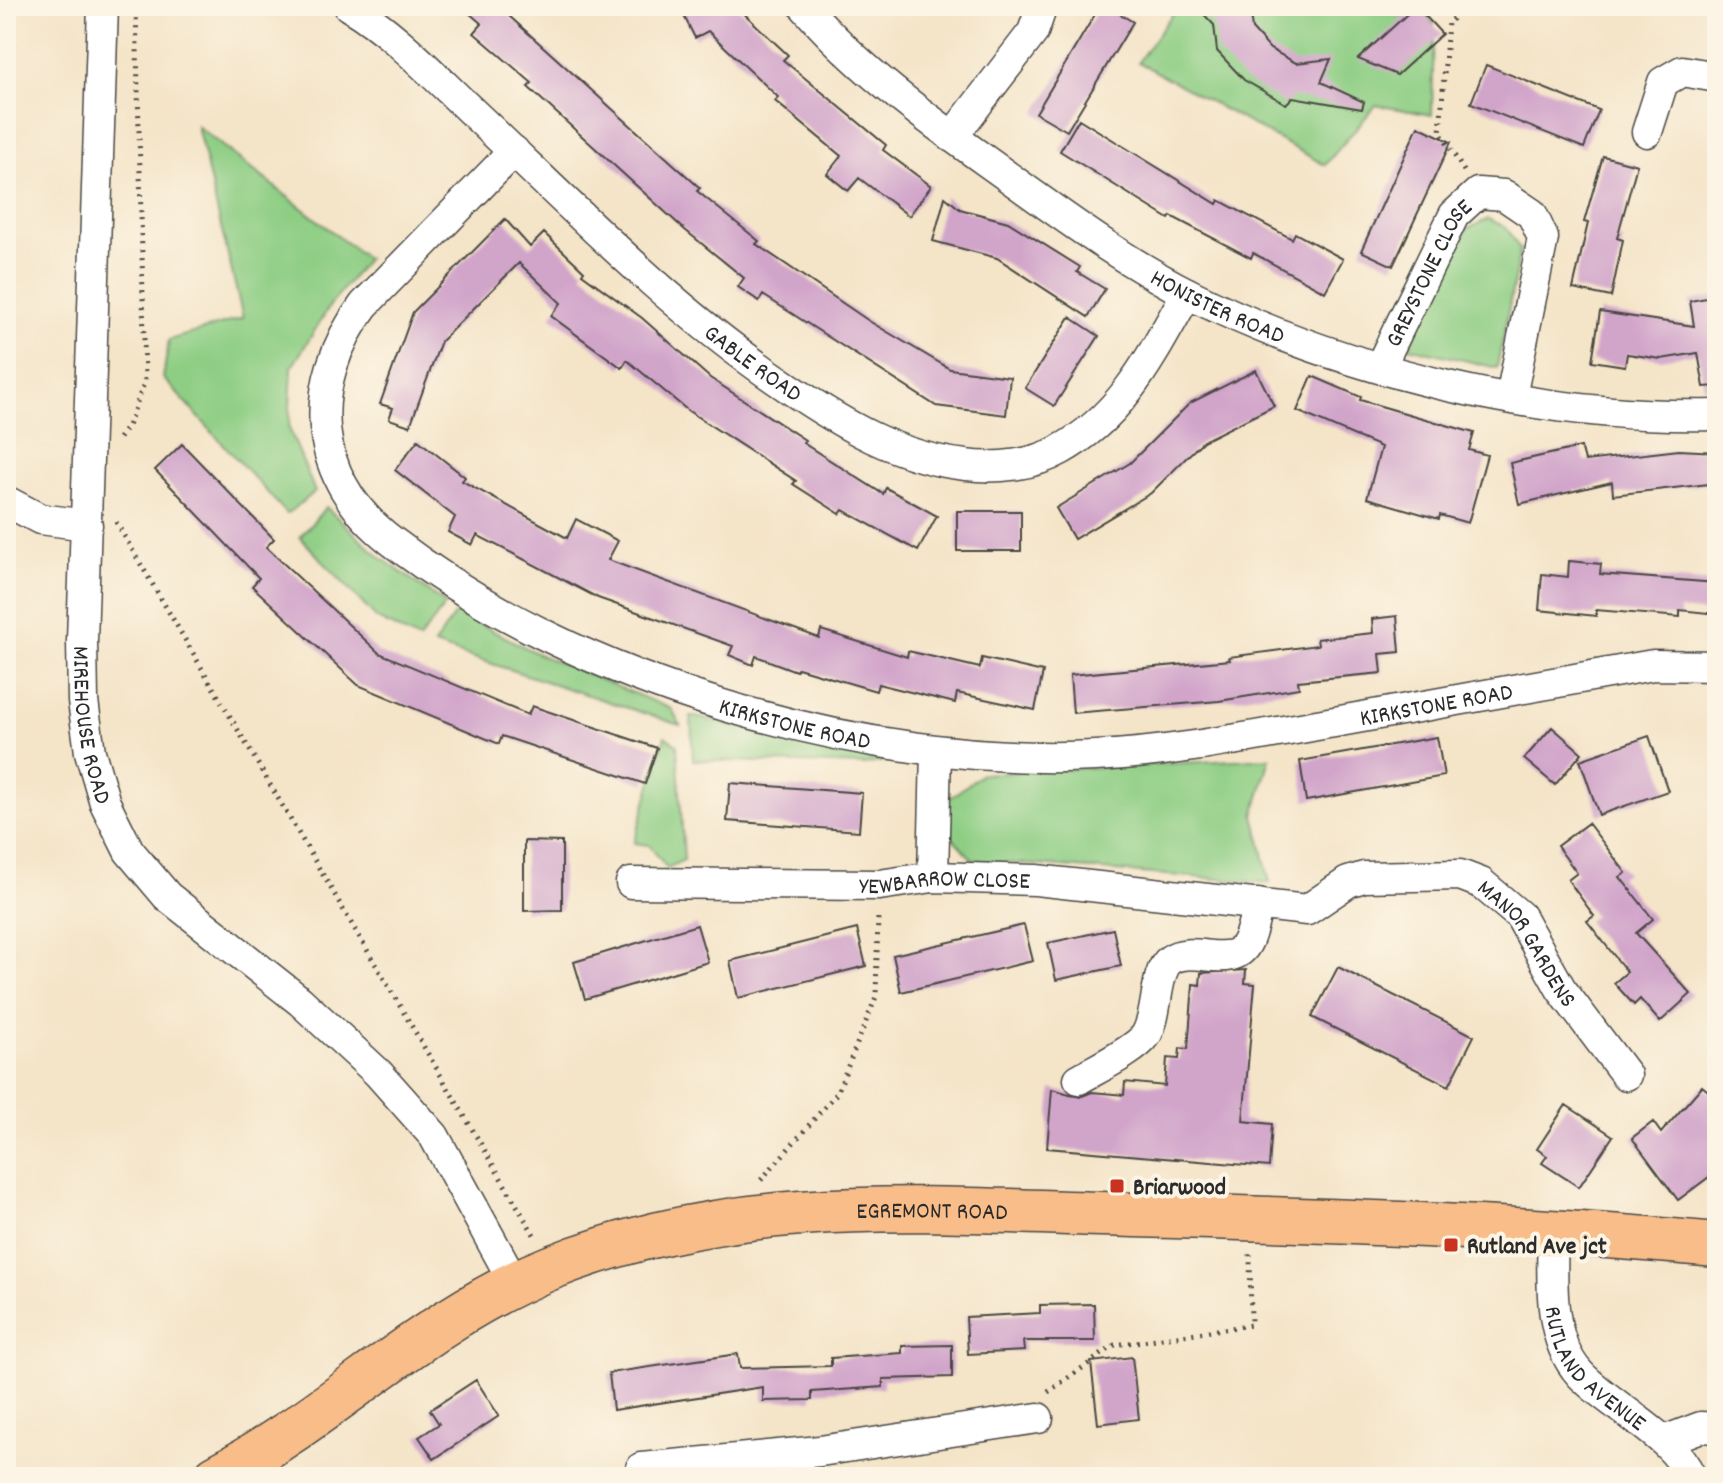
<svg xmlns="http://www.w3.org/2000/svg" width="1723" height="1483" viewBox="0 0 1723 1483" font-family="Dekko,sans-serif">
	<style>
		.green { fill: #8ece84; stroke: #5c7c58; stroke-width: 2 }
		.building { fill: #d1a5ca }
		.lines { fill: none; stroke-linecap: round; stroke-linejoin: round }
		.minor-casing { stroke: #494743; stroke-width: 33 }
		.highway-casing { stroke: #494743; stroke-width: 47 }
		.path { stroke: #494743; stroke-width: 5; stroke-dasharray: 2 6; stroke-linecap: butt }
		.minor { stroke: #fff; stroke-width: 30 }
		.highway { stroke: #f8bd89; stroke-width: 44 }
		.poi-dot { fill: #c8321e; stroke: #fcf5e5; stroke-width: 3 }
		.labels { text-anchor: middle; stroke-width: 8; stroke-linejoin: round; paint-order: stroke }
		.street-label { font-size: 24px; fill: #2b2b2b; stroke: #fcf5e5 }
		.poi-label { font-size: 24px; font-weight: bold; fill: #2b2b2b; stroke: #fcf5e5; text-anchor: start }
	</style>
	<rect width="100%" height="100%" fill="#fcf5e5"/>
	<filter id="ink" filterUnits="userSpaceOnUse"><feTurbulence type="fractalNoise" baseFrequency=".0125" numOctaves="2"/><feDisplacementMap in="SourceGraphic" scale="16" xChannelSelector="R" yChannelSelector="G"/><feConvolveMatrix kernelMatrix="1 2 1 2 8 2 1 2 1" color-interpolation-filters="sRGB"/></filter>
	<filter id="wash" filterUnits="userSpaceOnUse"><feTurbulence type="fractalNoise" baseFrequency=".006" numOctaves="4" result="noise"/><feDisplacementMap in="SourceGraphic" scale="32" xChannelSelector="R" yChannelSelector="G"/><feGaussianBlur stdDeviation="1.8" result="paint"/><feColorMatrix in="noise" values="0 0 0 0 0 0 0 0 0 0 0 0 0 0 0 0 0 1.4 0 .05"/><feComposite in="paint" operator="in"/></filter>
	<g filter="url(#wash)">
		<rect width="100%" height="100%" fill="#f4e4c8"/>
		<path class="green" d="M1172,6h248l14,18 -2,91 -56,-10 -51,60 -187,-103 35,-49z
			M197,126l170,133 -36,45 -39,63 -3,61 26,64 -28,22 -124,-136 6,-38 74,-22z
			M1488,219l18,8 14,23 -23,118 -88,-21 58,-118z
			M326,507l55,51 65,46 -27,36 -42,-21 -77,-82z
			M456,612l84,43 132,54 8,16 -246,-80z
			M691,716l173,39 19,6 -18,4 -172,-5z
			M665,736l12,9 7,115 -17,8 -18,-23 -15,-2z
			M1270,758l-16,57 16,68 -297,-23 -27,-29 1,-31 35,-26z"/>
		<g id="blocks">
			<path class="building" d="M461,6h37l202,182 -3,3 62,50 -3,3 113,77 81,48 60,8 -4,38 -70,-9 -173,-111 -4,6 -21,-14 6,-9 -59,-48 -157,-143 4,-4 -58,-50 8,-9z
				M679,6h57l52,49 -5,5 103,85 -3,5 48,36 -22,30 -50,-38 -11,13 -21,-17 14,-18 -66,-55 3,-4 -70,-66 -13,7z
				M1100,6h7l26,16 -66,109 -31,-18z
				M1196,6h53l3,23 18,20 26,14 35,-4 -10,23 43,20 -2,7 -69,-12 -7,7 -42,-24 -27,-29 -3,-26z
				M1416,6l26,28 -45,41 -39,-16z
				M1486,65l113,45 -15,38 -113,-45z
				M1079,119l138,85 2,-4 73,39 3,-6 48,26 -18,33 -72,-39 -2,5 -80,-42 -2,3 -109,-68z
				M1418,126l33,16 -58,124 -32,-15z
				M1603,156l34,9 -20,73 6,2 -12,57 -38,-8 15,-66 -4,-1z
				M945,197l15,12 48,13 72,45 -3,5 28,17 -17,28 -91,-59 -64,-17z
				M505,219l25,28 14,-14 40,38 -2,3 60,44 68,60 95,62 -2,3 80,51 3,-6 51,28 -19,35 -75,-41 -3,4 -47,-30 3,-3 -109,-71 -60,-50 -5,8 -71,-52 10,-13 -42,-40 -78,78 -31,85 -21,-7 4,-11 -13,-4 33,-92z
				M1717,296v90l-13,1 -6,-34 -37,6 -34,-5 -2,12 -33,-5 8,-49 94,14 -4,-25z
				M1070,317l29,19 -45,70 -29,-18z
				M1256,370l18,36 -71,35 -52,52 -77,46 -18,-31 74,-45 60,-60z
				M1312,376l49,21 -1,3 114,33 -5,17 18,5 -19,68 -28,-8 -1,4 -72,-21 14,-51 -84,-36z
				M418,440l47,37 -3,4 105,57 9,-19 42,22 -10,19 211,78 2,-8 86,27 1,-6 72,17 2,-10 61,14 -8,38 -78,-17 -2,10 -77,-19 -2,7 -78,-23 -2,3 -40,-15 -3,9 -24,-10 4,-9 -135,-48 -121,-63 -5,10 -24,-13 7,-15 -60,-47z
				M182,444l92,95 -8,8 113,106 149,62 4,-9 125,42 -12,36 -143,-48 -3,8 -141,-59 -106,-99 7,-8 -104,-108z
				M1581,447l4,14 94,-11 38,2v31l-104,12 -1,-13 -93,22 -9,-41z
				M957,511h64v40h-64z
				M1569,561l32,3 -1,10 117,9v31l-37,-4v7l-84,-7v6l-57,-6 3,-36 26,3z
				M1397,616l3,36 -20,2 2,19 -84,8 1,7 -80,13 -146,12 -3,-38 160,-15 -1,-3 89,-12 -1,-6 56,-6 -1,-14z
				M1552,727l30,26 -27,32 -31,-26z
				M1649,736l19,55 -69,24 -19,-55z
				M1437,737l7,39 -138,25 -6,-40z
				M730,783l132,10 -3,38 -132,-10z
				M1588,823l38,50 -6,4 33,42 -17,14 55,61 -31,28 -20,-23 -6,6 -20,-22 13,-11 -40,-51 7,-5 -26,-36 9,-7 -20,-27z
				M524,841l38,1v68l-38,1z
				M697,925l11,37 -123,37 -11,-37z
				M1024,925l9,36 -132,31 -8,-37z
				M857,929l9,37 -128,32 -8,-37z
				M1113,929l8,37 -65,14 -8,-37z
				M1338,967l136,69 -25,50 -137,-69z
				M1246,970l-1,13 10,1 -12,137 29,3 -3,43 -222,-19 5,-59 28,8 12,-5 32,3 1,-13 40,4 2,-28 12,1 1,-11 8,1 5,-65 7,1 1,-12z
				M1702,1086l15,12v73l-39,29 -46,-62 21,-16 8,11z
				M1566,1105l47,31 -34,51 -37,-24 5,-7 -10,-7z
				M1094,1304l1,37h-72l1,10 -56,3 -2,-37 74,-4v-8z
				M952,1345v32l-69,2v8l-71,5v8l-49,1v-14l-150,23 -4,-37 129,-19 2,14 91,-2v-8l71,-5v-7z
				M1132,1357l7,62 -41,5 -7,-62z
				M476,1380l23,36 -65,43 -15,-22 20,-13 -9,-14z"/>
		</g>
	</g>
	<g filter="url(#ink)">
		<use href="#blocks" fill-opacity="0" stroke="#494743" stroke-width="2"/>
		<g class="lines">
			<defs>
				<g id="minor">
					<path id="s1" d="M103,6l-21,635 1,60 7,51 15,51 24,48 38,45 133,105 78,72 56,63 80,146"/>
					<path id="s2" d="M349,6c45,27 81,66 119,102 103,97 200,199 318,278 56,38 112,72 180,79 30,4 68,0 94,-15 64,-35 93,-97 127,-157"/>
					<path id="s3" d="M804,6c53,62 123,113 189,160 63,45 128,94 198,129 154,77 353,125 526,120"/>
					<path d="M1647,132l16,-50 19,-11 35,6"/>
					<path d="M952,137l81,-105 9,-26"/>
					<path id="s4" d="M514,151l-150,154c-60,80 -53,175 29,237 184,141 472,226 703,214 82,-4 163,-21 244,-35 104,-19 209,-37 313,-56l64,1"/>
					<path id="s5" d="M1381,365l73,-150 24,-22 26,2 28,19 11,24 -32,159"/>
					<path d="M6,501l34,18 47,6"/>
					<path d="M933,877l3,-126"/>
					<path id="s6" d="M631,883l248,2 54,-8 103,3 271,30 41,-28 16,-5 96,-2 21,8 39,33 41,73 65,86"/>
					<path d="M1079,1079c17,-10 57,-29 67,-44 13,-21 8,-63 24,-75 23,-17 64,13 78,-20 5,-12 7,-25 10,-36"/>
					<path id="s7" d="M1553,1232c-1,45 -6,106 27,142 15,16 35,29 52,42 24,18 46,34 59,61"/>
					<path d="M1664,1441l37,-14 16,1"/>
					<path d="M641,1468l179,-17 218,-33"/>
				</g>
				<g id="highway">
					<path id="s8" d="M216,1477c116,-61 210,-160 334,-209 193,-77 381,-58 584,-53 194,5 389,12 583,30"/>
				</g>
			</defs>
			<use href="#minor" class="minor-casing"/>
			<use href="#highway" class="highway-casing"/>
			<path class="path" d="M1464,171l-24,-39 8,-110 22,-16
				M119,438l9,-12 17,-45 -9,-375
				M116,522l420,716
				M761,1180l76,-87 39,-96 2,-83
				M1048,1392l67,-47 136,-20 -1,-71"/>
			<use href="#minor" class="minor"/>
			<use href="#highway" class="highway"/>
		</g>
	</g>
	<g class="poi-dot">
		<rect x="1109" y="1178" width="16" height="16" rx="4"/>
		<rect x="1443" y="1237" width="16" height="16" rx="4"/>
	</g>
	<g class="labels">
		<g class="street-label">
			<text dy="8" stroke="none"><textPath href="#s5" startOffset="104">GREYSTONE CLOSE</textPath></text>
			<text dy="8" stroke="none"><textPath href="#s3" startOffset="514">HONISTER ROAD</textPath></text>
			<text dy="8" stroke="none"><textPath href="#s2" startOffset="540">GABLE ROAD</textPath></text>
			<text dy="8" stroke="none"><textPath href="#s4" startOffset="1576">KIRKSTONE ROAD</textPath></text>
			<text dy="8" stroke="none"><textPath href="#s4" startOffset="928">KIRKSTONE ROAD</textPath></text>
			<text dy="8" stroke="none"><textPath href="#s1" startOffset="720">MIREHOUSE ROAD</textPath></text>
			<text dy="8" stroke="none"><textPath href="#s6" startOffset="314">YEWBARROW CLOSE</textPath></text>
			<text dy="8" stroke="none"><textPath href="#s6" startOffset="940">MANOR GARDENS</textPath></text>
			<text dy="8" stroke="none"><textPath href="#s8" startOffset="784">EGREMONT ROAD</textPath></text>
			<text dy="8" stroke="none"><textPath href="#s7" startOffset="152">RUTLAND AVENUE</textPath></text>
		</g>
		<g class="poi-label">
			<text x="1133" y="1194">Briarwood</text>
			<text x="1467" y="1253">Rutland Ave jct</text>
		</g>
	</g>
	<rect width="1723" height="1483" fill="none" stroke="#fcf5e5" stroke-width="32"/>
</svg>
